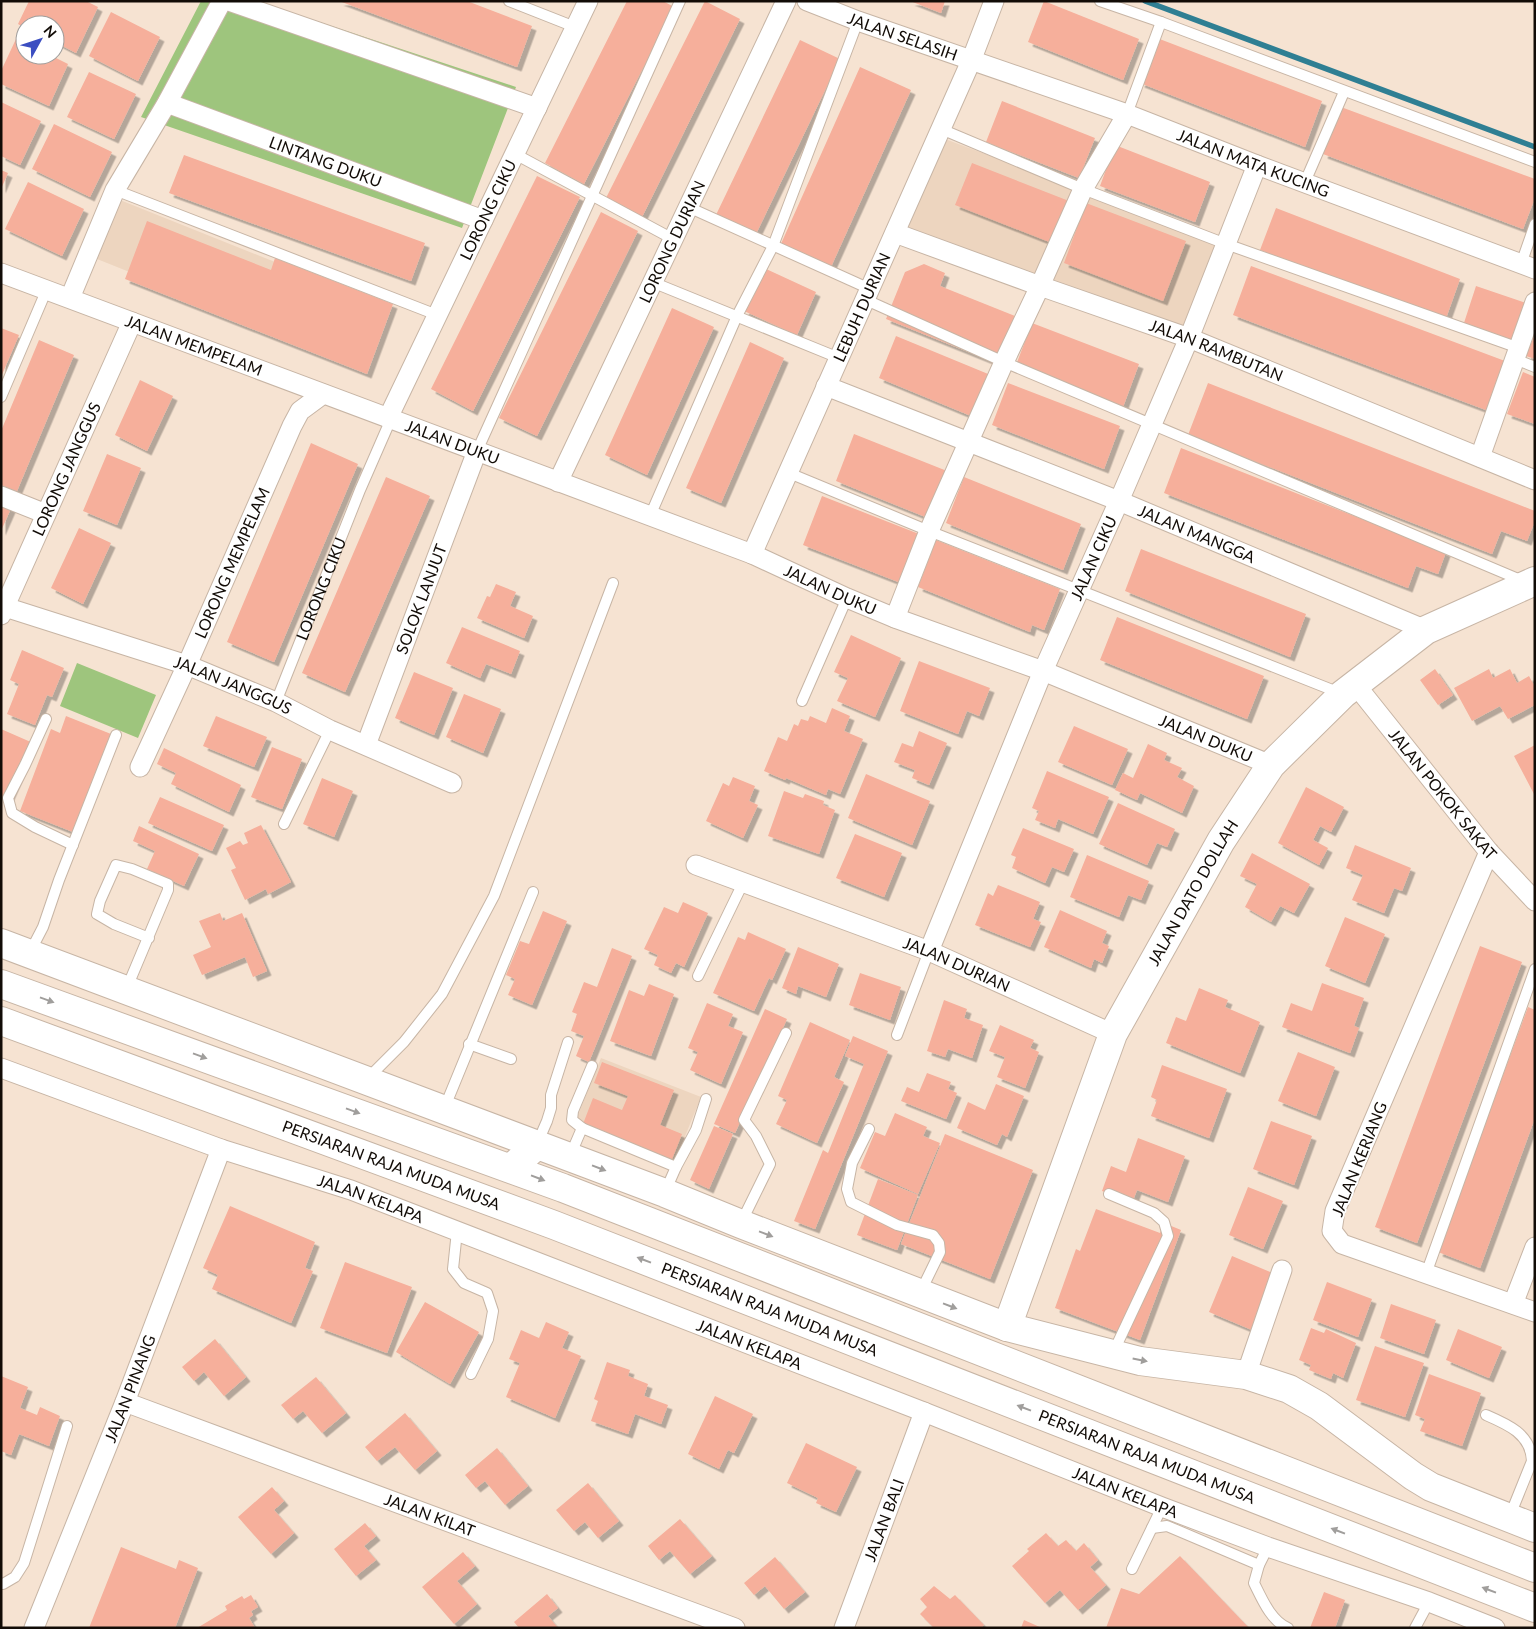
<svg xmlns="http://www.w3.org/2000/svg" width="1536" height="1629" viewBox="0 0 1536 1629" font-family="Lato,sans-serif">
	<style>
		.built { fill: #edd5bf }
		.green { fill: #9ec57d }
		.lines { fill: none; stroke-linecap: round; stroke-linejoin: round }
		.stream { stroke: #2f7f93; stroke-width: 5.5 }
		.building { fill: #f6af9b; filter: url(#shadow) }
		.lane-casing { stroke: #c7b5a5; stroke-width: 12 }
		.street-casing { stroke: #c7b5a5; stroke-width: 21 }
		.secondary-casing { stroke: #c7b5a5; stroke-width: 30 }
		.highway-casing { stroke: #c7b5a5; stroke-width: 30 }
		.lane { stroke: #fff; stroke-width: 10 }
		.street { stroke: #fff; stroke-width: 19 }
		.secondary { stroke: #fff; stroke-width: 28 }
		.highway { stroke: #fff; stroke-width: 28 }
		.oneway { fill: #a09e9c }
		.labels { text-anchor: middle; stroke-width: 4; stroke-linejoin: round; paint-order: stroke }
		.street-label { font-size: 16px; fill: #120c07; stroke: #fff }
	</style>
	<defs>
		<filter id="shadow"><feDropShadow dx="4.5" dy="4.5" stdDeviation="0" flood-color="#0004"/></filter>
	</defs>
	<rect width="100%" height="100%" fill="#f6e3d2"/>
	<path class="built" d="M937,136l289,108 -37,94 -294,-105z
		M115,198l275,110 -23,59 -275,-110z
		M601,1058l100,39 -26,64 -99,-41z"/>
	<path class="green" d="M201,1h55l260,86 -54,141 -321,-111z
		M77,663l79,32 -18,43 -78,-32z"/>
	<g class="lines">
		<path class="stream" d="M1145,1l390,146"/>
	</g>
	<path class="building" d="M29,1h57l12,6 -22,46 -21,-11v-17h-30v3l-7,-4z
		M339,1h128l65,25 -15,41z
		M627,1h36l11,6 -90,177 -39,-21z
		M705,1l35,18 -98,198 -36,-19z
		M910,1h35l-4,12z
		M1044,1l95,38 -16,41 -95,-38z
		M111,12l49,25 -22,44 -49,-25z
		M1157,38l165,63 -17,46 -165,-64z
		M16,39l9,5v11h25l18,9 -19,42 -48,-22v-13z
		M800,40l40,19 -85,177 -40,-19z
		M860,67l51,23 -81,179 -50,-23z
		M89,72l47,22 -22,45 -47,-22z
		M1002,101l93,37 -16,40 -93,-36z
		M1,102l40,19 -21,44 -19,-9z
		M1341,107l194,72v19l-12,31 -200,-75z
		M54,124l58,28 -22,45 -58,-28z
		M1115,145l95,37 -15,40 -95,-36z
		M184,155l241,88 -14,38 -242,-88z
		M972,163l97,38 -17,42 -97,-38z
		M1,170l7,3 -7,16z
		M537,176l43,21 -107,214 -42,-22z
		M28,182l56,27 -22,47 -57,-27z
		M1086,203l100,38 -23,60 -99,-38z
		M1276,208l184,71 -15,42 -185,-71z
		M601,212l37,19 -101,205 -38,-18z
		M147,221l124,49 4,-12 118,46 -26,70 -242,-95z
		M924,264l21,9 -5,13 75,30 -19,47 -110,-44 19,-47z
		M1251,266l254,95 -19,49 -253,-95z
		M764,268l52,24 -19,43 -53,-24z
		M1476,286l50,17 -15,44 -49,-18z
		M672,308l42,19 -67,148 -42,-20z
		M1032,323l107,41 -16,43 -107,-42z
		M1,328l18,7 -18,42z
		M1535,334v25l-9,-3z
		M896,336l97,40 -17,42 -97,-40z
		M39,340l35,15 -57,136 -16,-6v-54z
		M750,342l34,16 -63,145 -35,-15z
		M1523,372l12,5v47l-28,-10z
		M140,380l33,16 -26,55 -32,-16z
		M1008,383l112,43 -16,43 -112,-44z
		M1208,383l327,128v10l-8,20 -26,-10 -9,23 -304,-119z
		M854,434l93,37 -19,47 -92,-37z
		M311,443l47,21 -84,198 -47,-20z
		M1181,448l265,104 -8,22 -22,-8 -8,22 -244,-95z
		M107,454l34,14 -24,57 -34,-14z
		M386,477l44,19 -85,196 -43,-19z
		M964,477l117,47 -18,46 -117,-47z
		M822,496l97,38 -18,49 -98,-38z
		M1,502l11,4 -11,25z
		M79,528l32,15 -28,61 -32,-16z
		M936,540l124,49 -16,41 -12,-5 -2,7 -112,-45z
		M1141,549l165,65 -16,43 -165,-66z
		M496,584l20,8 -6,14 23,10 -9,22 -47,-20 10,-22 3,1z
		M1117,617l147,59 -17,43 -147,-59z
		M462,627l58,24 -9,23 -25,-10 -6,14 -34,-15z
		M851,635l50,23 -26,59 -38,-16 11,-23 -14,-6z
		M22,650l42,18 -12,29 -5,-2 -12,30 -28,-11 12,-30 -9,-4z
		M919,661l71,27 -11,28 -12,-5 -9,23 -58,-23z
		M1435,669l18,26 -15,10 -18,-25z
		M1489,669l4,9 17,-9 7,14 12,-7 6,11v18l-27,14 -8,-13 -28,15 -18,-33z
		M414,672l39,16 -19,47 -39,-17z
		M464,694l37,15 -18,44 -37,-16z
		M832,708l18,8 -6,15 19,8 -23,55 -12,-5 -2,6 -40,-17 -1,2 -21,-9 14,-34 9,4 7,-17 4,2 3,-7 7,2 2,-5 16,7z
		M66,716l45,18 -38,98 -53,-21 31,-82 9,4z
		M216,716l51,21 -13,30 -51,-21z
		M1074,726l54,23 -16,36 -54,-23z
		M1,729l32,14 -25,57 -7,-3z
		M919,731l28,12 -18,42 -17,-7 3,-8 -21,-8 8,-19 11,4z
		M1148,744l19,9 -3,7 18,8 -5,9 17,9 -12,27 -42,-20 -3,7 -22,-10 8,-17 10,5z
		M1535,745v51l-21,-40z
		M272,747l30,12 -20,50 -31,-12z
		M164,748l77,37 -12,27 -58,-28 5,-11 -19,-9z
		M1047,771l62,26 -16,37 -35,-15 -3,9 -20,-8 4,-9 -7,-3z
		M866,774l64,27 -18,44 -64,-27z
		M733,777l22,9 -6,15 9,4 -15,33 -37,-17 17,-38 6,3z
		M322,778l31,13 -19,46 -31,-13z
		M1306,787l38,20 -13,25 -11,-6 -7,14 15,8 -9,17 -41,-22z
		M784,791l19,7 2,-4 19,7 -1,4 12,5 -16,44 -51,-18z
		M160,797l64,28 -12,26 -64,-28z
		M1118,803l57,26 -8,18 -10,-4 -10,22 -48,-21z
		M261,825l30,57 -23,12 -2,-5 -21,11 -14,-30 5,-2 -10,-20 14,-7 3,4 5,-2 -4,-10z
		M139,826l60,28 -15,32 -37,-17 8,-18 -22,-10z
		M1023,828l51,21 -10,23 -12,-5 -7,16 -33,-15 4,-11 -5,-2z
		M855,834l47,19 -18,44 -48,-19z
		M1355,845l56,23 -9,23 -8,-3 -10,25 -32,-13 11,-25 -17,-7z
		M1252,853l58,31 -16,29 -14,-7 -9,16 -26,-15 12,-23 -17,-8z
		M1087,855l62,26 -8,19 -13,-5 -9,22 -49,-20z
		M998,885l42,17 -7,17 8,3 -11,25 -55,-22 13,-32 5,3z
		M683,902l25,11 -24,54 -8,-4 -5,10 -17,-8 4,-10 -14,-6 20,-42 14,6z
		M1060,910l47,21 -5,12 7,3 -7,17 -8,-4 -3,9 -47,-21z
		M543,911l24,10 -35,84 -24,-10 7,-16 -9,-4 14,-34 9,3z
		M220,913l3,8 19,-8 25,58 -14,6 -8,-20 -43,18 -9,-20 18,-8 -12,-26z
		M1345,917l40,17 -20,49 -40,-17z
		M748,932l38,17 -14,31 -3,-2 -15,33 -41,-18 25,-56 7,3z
		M1480,946l42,16 -105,281 -42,-16z
		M798,947l41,17 -13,33 -28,-11 -2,8 -14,-6z
		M612,948l20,8 -43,106 -13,-6 8,-20 -13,-5 6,-17 -5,-2 12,-30 13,5z
		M860,973l41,14 -11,33 -41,-15z
		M1322,983l42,15 -10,28 5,2 -9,25 -68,-26 9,-24 21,8z
		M649,984l25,10 -23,62 -41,-15 19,-51 15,6z
		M1199,988l29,12 -3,7 35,15 -20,51 -74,-30 10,-26 10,4z
		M944,1000l23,9 -3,9 19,7 -11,33 -24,-9 -3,8 -18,-6z
		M707,1003l26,11 -5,12 15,6 -22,52 -31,-14 8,-18 -10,-4z
		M1528,1007l7,3v108l-55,150 -42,-16z
		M765,1009l22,10 -52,114 -21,-9z
		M810,1022l40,18 -16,37 10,5 -27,61 -41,-19 11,-24 -9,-4z
		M1000,1025l34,15 -4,8 9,4 -14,36 -28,-11 8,-20 -16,-6z
		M853,1036l35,15 -73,178 -21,-8 29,-71 5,3 36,-89 -19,-8z
		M1298,1052l37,15 -19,49 -38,-15z
		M602,1062l72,28 -14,35 22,9 -10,25 -89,-35 10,-26 29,12 6,-14 -34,-13z
		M1162,1065l65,24 -18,49 -58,-22 6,-16 -6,-3z
		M927,1073l24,9 -3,7 9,4 -11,26 -45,-18 6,-14 12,5z
		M996,1084l28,12 -17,41 -5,-3 -5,11 -40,-17 11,-26 17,8z
		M895,1113l32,14 -4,9 17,7 -22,51 -58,-26 15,-36 10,4z
		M1271,1121l41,15 -18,49 -41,-16z
		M714,1126l19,8 -24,55 -19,-9z
		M945,1134l88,36 -43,109 -89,-35z
		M1138,1138l47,18 -17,46 -31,-12 -5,13 -30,-12 9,-25 15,6z
		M878,1179l40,16 -21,55 -40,-15z
		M1248,1187l35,14 -20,48 -34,-14z
		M230,1206l85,36 -10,26 8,3 -22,52 -79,-34 6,-14 -15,-7z
		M1096,1209l64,24 4,-10 17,7 -41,110 -85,-32 21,-59 4,2z
		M1232,1256l43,18 -23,56 -43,-18z
		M345,1262l67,25 -25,66 -67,-25z
		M1327,1282l45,17 -14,38 -45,-17z
		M425,1302l54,30 -29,52 -54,-32z
		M1391,1304l45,16 -12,34 -44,-16z
		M546,1322l23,10 -7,16 19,8 -26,62 -49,-21 14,-34 -11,-4 12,-29 18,8z
		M1311,1328l13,5 2,-4 30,14 -13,35 -10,-5 -2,6 -22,-9 2,-5 -12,-5z
		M1458,1329l44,18 -13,31 -43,-18z
		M215,1339l31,38 -22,19 -20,-24 -10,9 -12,-14z
		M1375,1346l49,17 -19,54 -49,-17z
		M607,1362l23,8 -2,6 20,8 -4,12 24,9 -7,19 -26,-10 -7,20 -37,-13 7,-20 -4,-2z
		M1429,1374l52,19 -19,53 -42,-15 5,-12 -10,-4z
		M1,1376l27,11 -8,21 17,7 3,-8 20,9 -11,30 -30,-12 -8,21 -10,-4z
		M316,1377l30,36 -24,20 -19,-22 -10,8 -12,-14z
		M715,1396l38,18 -19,39 -6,-3 -9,19 -31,-15z
		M405,1413l32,38 -22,19 -20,-23 -18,14 -12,-14z
		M806,1443l51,24 -21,45 -20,-9 2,-5 -31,-15z
		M497,1448l31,38 -23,19 -20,-24 -9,7 -11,-13z
		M588,1483l31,38 -21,17 -13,-16 -11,9 -18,-21z
		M272,1487l12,14 -10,9 20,23 -23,21 -33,-37z
		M680,1519l32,37 -22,18 -20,-23 -11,9 -11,-14z
		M365,1523l11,13 -12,10 12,14 -20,16 -22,-27z
		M1046,1533l12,13 8,-6 10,11 8,-8 14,17 -8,7 16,18 -28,25 -18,-20 -15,13 -33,-37 17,-15 -2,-2z
		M121,1547l55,22 3,-9 19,8 -23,60h-86z
		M463,1552l12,14 -18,15 20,23 -23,20 -32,-37z
		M1180,1556l69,72h-143l15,-40 18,6z
		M775,1557l30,35 -21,17 -19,-23 -11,9 -10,-12z
		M934,1586l16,13 5,-4 29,30 -3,3h-47l-14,-14 7,-7 -7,-8z
		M1324,1592l21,8 -10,28h-25z
		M547,1594l11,14 -10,8 10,12h-39l-5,-6z
		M251,1595l7,12 -7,4 2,4 -4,3 6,10h-58l30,-18 -2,-4 17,-10 2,3z
		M1024,1620l18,8h-21z"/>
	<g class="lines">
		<defs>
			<g id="lane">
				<path d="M509,1l66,26"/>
				<path d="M1100,1l61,21 374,140"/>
				<path d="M1127,114l34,-92"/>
				<path d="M941,129l142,60 143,55 293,104"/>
				<path d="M515,154l158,85"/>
				<path d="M1305,182l39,-90"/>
				<path d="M115,190l322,125"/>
				<path d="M688,207l182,82"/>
				<path d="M1521,264l14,-40"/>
				<path d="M652,282l187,76"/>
				<path d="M864,299l140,63 519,219"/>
				<path d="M1515,359l20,8"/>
				<path d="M1,397l46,-108"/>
				<path d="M477,451l203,-450"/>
				<path d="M789,473l140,58 411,162"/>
				<path d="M650,516l87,-200 36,-70 85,-225"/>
				<path d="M802,701l45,-103"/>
				<path id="s1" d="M276,702l84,-212 31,-71"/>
				<path d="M46,719l-21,46 -17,33 4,15 23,14 38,18"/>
				<path d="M284,824l46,-94"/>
				<path d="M29,954l14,-27 16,-47 57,-145"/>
				<path d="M698,976l45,-93"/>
				<path d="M126,990l42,-100v-6l-36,-15 -16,-4 -16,36 -3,13 17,10 35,14"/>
				<path d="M897,1035l32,-84"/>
				<path d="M469,1044l42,15"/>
				<path d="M368,1078l36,-36 38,-48 52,-98 119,-313"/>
				<path d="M444,1109l89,-217"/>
				<path d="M582,1128l-10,-8 1,-9 19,-45"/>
				<path d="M869,1129l-17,34 -5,26 4,13 46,23 36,10 6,8 1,9 -20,41"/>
				<path d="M537,1144l10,-23 4,-13v-13l17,-53"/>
				<path d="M570,1156l12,-28 94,39 20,-37 10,-31"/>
				<path d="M665,1192l11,-25"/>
				<path d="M1109,1194l45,19 10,9 4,14 -55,117"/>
				<path d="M741,1223l29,-59 -14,-28 -12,-16 42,-87"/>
				<path d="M457,1231l-4,38 11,14 23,10 6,18 -5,28 -17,35"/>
				<path d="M1426,1274l109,-305"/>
				<path d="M1486,1415c21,9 45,19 46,46l-23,57"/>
				<path d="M1152,1528l15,-2 92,39"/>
				<path d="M1268,1547l-9,18 -5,18c8,16 17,38 34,45"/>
				<path d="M1132,1569l30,-62"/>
				<path d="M1,1584h2l12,-7 9,-14 43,-137"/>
				<path d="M1415,1628l14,-26"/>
			</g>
			<g id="street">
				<path d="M229,1l308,107"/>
				<path id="s2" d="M807,1l51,20 269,93 130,51 278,104"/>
				<path id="s3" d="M167,103l316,117"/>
				<path id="s4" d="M895,233l145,53 149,52 346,142"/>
				<path id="s5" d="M1,273l751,281 95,44 48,20 148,53 228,94"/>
				<path d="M70,298l45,-108 52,-87 55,-102"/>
				<path id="s6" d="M826,386l293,115 307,129"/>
				<path id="s7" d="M388,418l200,-417"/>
				<path d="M1480,457l55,-155"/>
				<path id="s8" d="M558,482l228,-481"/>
				<path d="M1,496l45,18"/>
				<path id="s9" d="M752,554l219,-493 23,-60"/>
				<path id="s10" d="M5,607l182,58 89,37 54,28 122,53"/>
				<path id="s11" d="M1,615l131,-293"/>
				<path d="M895,618l34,-87 75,-169 36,-76 43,-97 44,-75"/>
				<path id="s12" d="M1355,684l134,168 46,49"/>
				<path id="s13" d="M366,745l111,-294"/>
				<path id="s14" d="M140,767l47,-102 105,-239 8,-15 23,-17"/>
				<path d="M1489,852l-154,359 -3,20 10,13 193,68"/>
				<path id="s15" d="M696,865l233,86 184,83"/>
				<path id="s16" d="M929,951l114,-280 76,-170 70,-163 68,-173"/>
				<path id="s17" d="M1,1068l220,81 130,41 573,222 238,95 106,40 161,55 66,26"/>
				<path d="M1513,1304l22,-57"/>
				<path d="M1246,1375l36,-105"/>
				<path id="s18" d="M125,1402l610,226"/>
				<path id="s19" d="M34,1628l91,-226 96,-253"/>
				<path id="s20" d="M844,1628l80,-216"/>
			</g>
			<g id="secondary">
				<path d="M1,943l664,250 76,31 266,103 133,34 106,14 43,14 30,17 94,70 18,11 104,41"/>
				<path id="s21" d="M1007,1327l106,-293 108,-193 50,-76 72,-71 83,-64 109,-49"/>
			</g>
			<g id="highway">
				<path d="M1,984l562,204 972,380"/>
				<path id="s22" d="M1,1021l553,204 981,383"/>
				<path d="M511,1168l26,-23"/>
			</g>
		</defs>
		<use href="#lane" class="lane-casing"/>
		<use href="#street" class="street-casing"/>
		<use href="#secondary" class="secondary-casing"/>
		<use href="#highway" class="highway-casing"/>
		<use href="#lane" class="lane"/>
		<use href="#street" class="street"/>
		<use href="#secondary" class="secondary"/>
		<use href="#highway" class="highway"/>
	</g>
	<defs><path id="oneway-solid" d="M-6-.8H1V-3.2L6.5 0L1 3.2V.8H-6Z" transform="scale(1.25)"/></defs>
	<g class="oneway">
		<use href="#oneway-solid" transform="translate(47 1000) rotate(20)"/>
		<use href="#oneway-solid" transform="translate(200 1056) rotate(20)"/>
		<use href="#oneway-solid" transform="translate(353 1111) rotate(20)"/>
		<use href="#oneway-solid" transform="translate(599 1168) rotate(21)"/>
		<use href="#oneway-solid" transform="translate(538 1178) rotate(21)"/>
		<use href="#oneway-solid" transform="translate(766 1234) rotate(21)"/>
		<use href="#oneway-solid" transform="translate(644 1260) rotate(-159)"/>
		<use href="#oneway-solid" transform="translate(950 1306) rotate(21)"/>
		<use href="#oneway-solid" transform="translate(1140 1360) rotate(11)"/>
		<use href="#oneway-solid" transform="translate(1024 1408) rotate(-159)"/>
		<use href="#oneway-solid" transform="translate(1338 1531) rotate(-159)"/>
		<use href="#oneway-solid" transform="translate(1489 1590) rotate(-159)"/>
	</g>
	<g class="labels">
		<g class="street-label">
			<text dy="6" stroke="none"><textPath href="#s2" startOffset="102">JALAN SELASIH</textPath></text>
			<text dy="6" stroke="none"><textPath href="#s3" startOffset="169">LINTANG DUKU</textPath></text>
			<text dy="6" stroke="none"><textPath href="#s2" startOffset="475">JALAN MATA KUCING</textPath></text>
			<text dy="6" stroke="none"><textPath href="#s7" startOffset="231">LORONG CIKU</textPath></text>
			<text dy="6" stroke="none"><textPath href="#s8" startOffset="266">LORONG DURIAN</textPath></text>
			<text dy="6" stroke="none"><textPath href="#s9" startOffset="270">LEBUH DURIAN</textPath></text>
			<text dy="6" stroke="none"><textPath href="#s5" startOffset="206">JALAN MEMPELAM</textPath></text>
			<text dy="6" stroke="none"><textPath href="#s4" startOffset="342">JALAN RAMBUTAN</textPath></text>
			<text dy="6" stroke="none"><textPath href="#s5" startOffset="482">JALAN DUKU</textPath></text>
			<text dy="6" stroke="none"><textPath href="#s11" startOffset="160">LORONG JANGGUS</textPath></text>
			<text dy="6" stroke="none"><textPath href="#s6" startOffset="399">JALAN MANGGA</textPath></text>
			<text dy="6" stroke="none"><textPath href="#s16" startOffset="426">JALAN CIKU</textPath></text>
			<text dy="6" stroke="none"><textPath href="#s14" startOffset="224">LORONG MEMPELAM</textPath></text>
			<text dy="6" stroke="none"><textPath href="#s1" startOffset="122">LORONG CIKU</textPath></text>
			<text dy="6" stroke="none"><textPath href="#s5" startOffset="888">JALAN DUKU</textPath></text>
			<text dy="6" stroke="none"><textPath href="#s13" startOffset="156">SOLOK LANJUT</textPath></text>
			<text dy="6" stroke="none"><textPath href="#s10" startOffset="241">JALAN JANGGUS</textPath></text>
			<text dy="6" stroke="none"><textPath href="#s5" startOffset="1292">JALAN DUKU</textPath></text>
			<text dy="6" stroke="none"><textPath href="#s12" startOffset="141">JALAN POKOK SAKAT</textPath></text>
			<text dy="6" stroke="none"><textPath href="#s21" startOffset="474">JALAN DATO DOLLAH</textPath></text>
			<text dy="6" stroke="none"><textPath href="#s15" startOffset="279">JALAN DURIAN</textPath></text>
			<text transform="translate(1359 1159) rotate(-68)" y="6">JALAN KERIANG</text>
			<text dy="6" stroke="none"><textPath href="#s22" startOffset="416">PERSIARAN RAJA MUDA MUSA</textPath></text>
			<text dy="6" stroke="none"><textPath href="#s17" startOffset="392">JALAN KELAPA</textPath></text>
			<text dy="6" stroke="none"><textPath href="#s22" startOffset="821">PERSIARAN RAJA MUDA MUSA</textPath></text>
			<text dy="6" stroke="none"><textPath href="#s17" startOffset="798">JALAN KELAPA</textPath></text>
			<text dy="6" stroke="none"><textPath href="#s19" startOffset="258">JALAN PINANG</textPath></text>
			<text dy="6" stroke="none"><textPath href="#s22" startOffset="1226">PERSIARAN RAJA MUDA MUSA</textPath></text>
			<text dy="6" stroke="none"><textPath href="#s17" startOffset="1202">JALAN KELAPA</textPath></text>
			<text dy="6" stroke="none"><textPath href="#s18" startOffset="325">JALAN KILAT</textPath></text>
			<text dy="6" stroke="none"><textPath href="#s20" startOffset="115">JALAN BALI</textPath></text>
		</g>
	</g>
	<rect width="1536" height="1629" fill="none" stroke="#120c07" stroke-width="5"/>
	<g transform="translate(40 40) rotate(50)"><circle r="24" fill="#ffffff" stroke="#a09e9c"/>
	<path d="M0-4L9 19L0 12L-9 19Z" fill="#3b4ec1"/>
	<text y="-8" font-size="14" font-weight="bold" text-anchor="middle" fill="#120c07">N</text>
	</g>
</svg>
